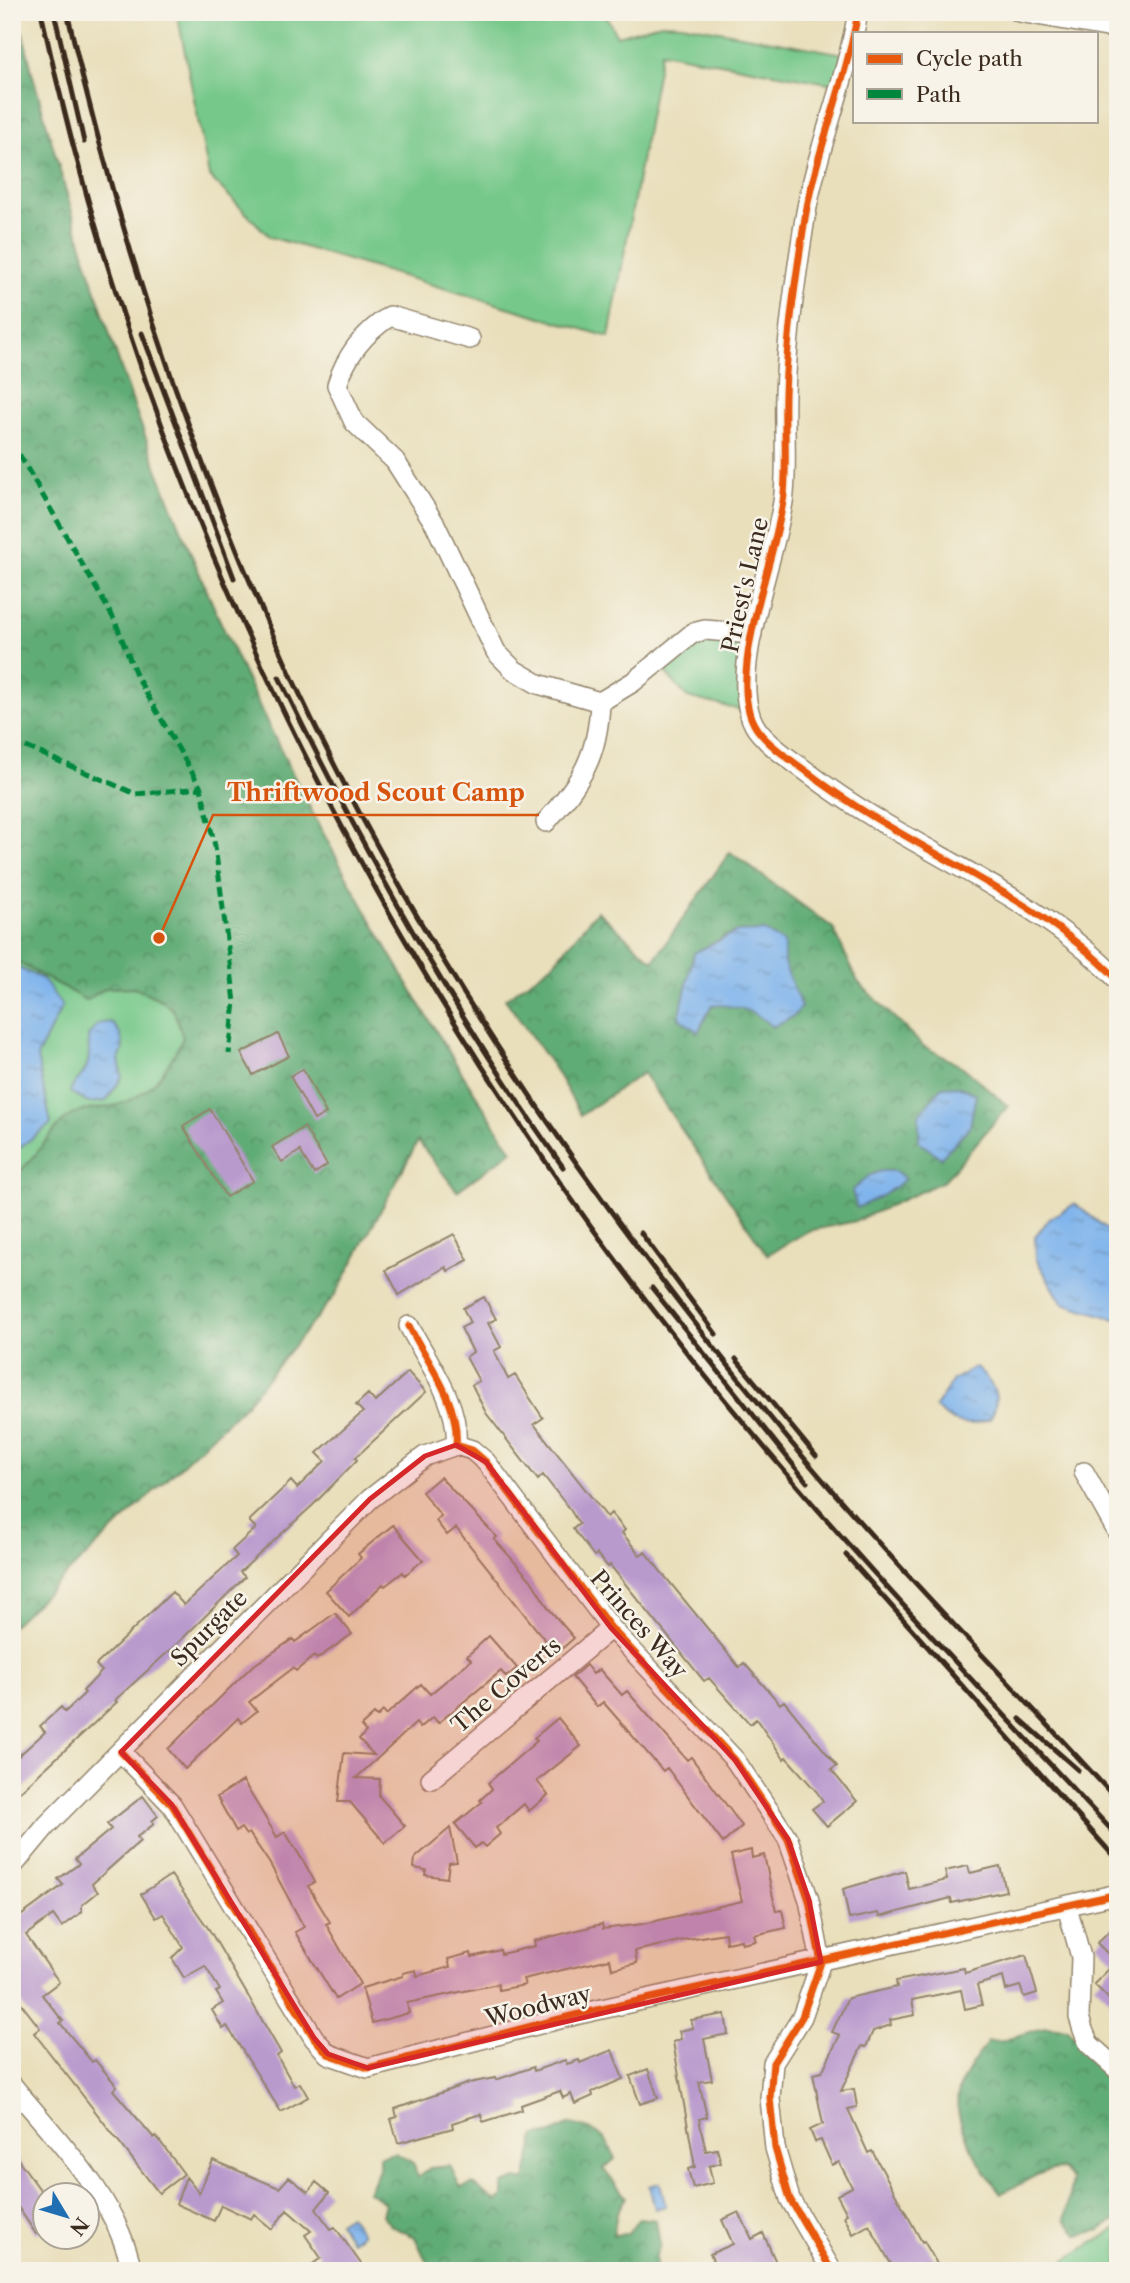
<svg xmlns="http://www.w3.org/2000/svg" width="1130" height="2283" viewBox="0 0 1130 2283" font-family="'Libre Caslon Text',serif">
	<style>
		.green { fill: #76c88a; stroke: #587954; stroke-width: 2 }
		.forest { fill: url(#forest-crowns); stroke: #4e6b4a; stroke-width: 2 }
		.water { fill: url(#water-ripples); stroke: #5c6e85; stroke-width: 2 }
		.building { fill: #b99acd }
		.lines { fill: none; stroke-linecap: round; stroke-linejoin: round }
		.street-casing { stroke: #92846c; stroke-width: 22 }
		.street { stroke: #fff; stroke-width: 19 }
		.rail { stroke: #3b2a1e; stroke-width: 5 }
		.quiet { stroke: #00873e; stroke-width: 5; stroke-dasharray: 10 5; stroke-linecap: butt }
		.cycleway-casing { stroke: #f7f3e8; stroke-width: 11 }
		.cycleway { stroke: #e8590c; stroke-width: 7 }
		.marked { fill: #d62828; fill-opacity: 0.2; stroke: #d62828; stroke-width: 5; stroke-linejoin: round }
		.labels { text-anchor: middle; stroke-width: 5; stroke-linejoin: round; paint-order: stroke }
		.street-label { font-size: 23px; fill: #3b2a1e; stroke: #f7f3e8 }
		.leader { fill: none; stroke: #d7540e; stroke-width: 2.5 }
		.callout-dot { fill: #d7540e; stroke: #f7f3e8; stroke-width: 2.5 }
		.callout-label { font-size: 24px; text-anchor: middle; font-weight: bold; fill: #d7540e; stroke: #f7f3e8; stroke-width: 5; stroke-linejoin: round; paint-order: stroke }
	</style>
	<defs>
		<pattern id="forest-crowns" width="20" height="18" patternUnits="userSpaceOnUse" patternTransform="scale(1.75)"><rect width="20" height="18" fill="#60ac76"/><path d="M2 6a3 3 0 1 1 6 0M12 15a3 3 0 1 1 6 0" fill="none" stroke="#508c60"/></pattern>
		<pattern id="water-ripples" width="26" height="14" patternUnits="userSpaceOnUse" patternTransform="scale(1.75)"><rect width="26" height="14" fill="#7eb3ec"/><path d="M2 4q2-2 4 0t4 0M15 11q2-2 4 0t4 0" fill="none" stroke="#6892bf"/></pattern>
	</defs>
	<rect width="100%" height="100%" fill="#f7f3e8"/>
	<filter id="ink" filterUnits="userSpaceOnUse"><feTurbulence type="fractalNoise" baseFrequency=".0143" numOctaves="2"/><feDisplacementMap in="SourceGraphic" scale="14" xChannelSelector="R" yChannelSelector="G"/><feConvolveMatrix kernelMatrix="1 2 1 2 8 2 1 2 1" color-interpolation-filters="sRGB"/></filter>
	<filter id="wash" filterUnits="userSpaceOnUse"><feTurbulence type="fractalNoise" baseFrequency=".00686" numOctaves="4" result="noise"/><feDisplacementMap in="SourceGraphic" scale="28" xChannelSelector="R" yChannelSelector="G"/><feGaussianBlur stdDeviation="1.57" result="paint"/><feColorMatrix in="noise" values="0 0 0 0 0 0 0 0 0 0 0 0 0 0 0 0 0 1.4 0 .05"/><feComposite in="paint" operator="in"/></filter>
	<g filter="url(#wash)">
		<rect width="100%" height="100%" fill="#e9dfbb"/>
		<path class="green" d="M177,12h427l13,24 44,-13 20,1 168,31 -10,30 -178,-33 -52,285 -339,-100 -61,-61z
			M752,634l-11,76 -54,-13 -31,-35 25,-21z
			M12,959l74,41 20,-12 27,-1 29,13 12,11 10,27 -19,34 -23,24 -89,37 -24,33 -17,11z
			M1118,2228v43h-46l-7,-11z"/>
		<path class="forest" d="M12,12c12,12 16,46 21,64 20,71 40,142 62,212 94,307 241,595 417,863l-55,40 -39,-50 -82,153 -90,110 -234,222v-449c26,-17 35,-46 59,-62 9,-6 26,-6 37,-8 41,-8 57,-34 75,-69l-9,-27 -12,-11 -29,-13 -27,1 -20,12 -74,-41z
			M730,852l103,76 25,54 65,64 40,21 45,39 -64,75 -88,40 -48,10 -41,24 -124,-182 -62,42 -25,-44 -51,-72 47,-34 45,-54 56,50z
			M1045,2027l22,2 51,55v134l-18,12 -22,5 -13,-15 7,-40 -9,-11c-28,1 -37,15 -62,24 -18,-21 -48,-69 -43,-98 3,-19 19,-38 30,-53l14,-1z
			M570,2124c25,5 37,10 45,35l-12,10 23,28 -9,15 -4,23 15,-1 11,-16 17,2 4,25 -4,10v16h-225l-16,-34 -24,-11 -9,-11 3,-12 -17,-11 11,-22v-14l16,-3 18,10 5,14 12,-9 20,-2 11,22 12,-4 23,18 7,-5v-13l14,-5 8,2 10,-45 17,-3z"/>
		<path class="water" d="M765,931l19,12v20l17,44 -7,9 -22,11c-17,-17 -36,-22 -60,-22l-14,27 -19,-14 15,-65 42,-21z
			M12,965l31,14 19,27 -25,51 14,67 -39,29z
			M111,1022c10,10 16,24 8,37l3,18 -16,24 -18,2 -18,-11c3,-9 9,-12 14,-20 7,-11 5,-24 4,-36l10,-12z
			M958,1086l18,8 -6,32 -29,32 -22,-16v-28l23,-27z
			M881,1171h15l9,8 -21,16 -27,13 -5,-17 16,-15z
			M1075,1204l32,25 11,16v75l-56,-17 -26,-44 -1,-23 15,-18z
			M975,1367c18,16 28,29 15,52 -23,9 -38,6 -55,-12l18,-27z
			M660,2183l6,23 -11,3 -6,-23z
			M349,2215l13,18 -11,8 -13,-19z"/>
		<g id="blocks">
			<path class="building" d="M278,1034l11,22 -36,19 -12,-22z
				M303,1069l23,44 -12,7 -24,-44z
				M210,1109l43,72 -27,16 -43,-71z
				M304,1127l23,38 -13,9 -14,-23 -18,11 -10,-15z
				M454,1234l14,26 -20,11 -2,-4 -47,28 -13,-25z
				M484,1297l12,22 -8,4 13,24 -7,4 14,28 7,-4 28,43 -9,6 73,93 4,-4 14,17 -3,3 18,22 5,-3 94,115 5,-4 36,41 4,-3 53,65 -6,4 26,31 -30,25 -15,-17 11,-8 -6,-9 -31,-35 -2,2 -28,-40 -6,5 -41,-46 -5,3 -94,-116 -2,2 -11,-13 -3,2 -21,-27 6,-5 -8,-13 -28,-36 -5,5 -52,-67 -14,-28 7,-4 -13,-24 7,-5 -12,-24 9,-5 -7,-15z
				M408,1372l18,20 -71,66 2,2 -44,45 -73,67 5,5 -66,65 -64,58 2,2 -105,97v-37l33,-30 -5,-6 21,-19 4,5 20,-19 -2,-2 19,-20 -6,-6 76,-73 12,13 53,-49 -5,-6 24,-22 -7,-7 42,-40 6,7 28,-27 -8,-8 46,-41 -7,-7 12,-11 7,8z
				M440,1477l57,60 -3,2 37,41 18,29 25,29 -18,16 -100,-126 -9,7 -11,-14 5,-5 -19,-24z
				M393,1525l30,35 -18,15 -2,-3 -18,14 -2,-2 -34,33 -23,-26 35,-33 -3,-4z
				M335,1613l17,21 -35,25 -3,-3 -18,15 -3,-3 -44,34 8,9 -15,12 -4,-5 -53,51 -17,-20 83,-82 42,-28 2,3z
				M489,1636l28,32 -11,9 -5,-6 -63,52 -5,-6 -13,11 -4,-5 -60,55 24,1 -1,17 26,30 -20,17 -35,-41h-12l6,-49 30,2 -15,-16 7,-7 -5,-6 13,-12 3,3 6,-6 3,4 35,-31 9,10 41,-34 -4,-4z
				M586,1665l7,9 6,-5 23,26 5,-4 60,69 4,-3 51,69 -19,17 -56,-75 -4,3 -60,-69 -6,5 -25,-30z
				M558,1718l23,28 -44,35 11,14 -19,16 -5,-7 -28,24 4,6 -15,13 -4,-4 -6,5 -20,-24 27,-22 -2,-2 12,-11 -4,-6 49,-42 -3,-3z
				M243,1781l34,56 8,-5 20,32 10,18 -7,4 22,36 -4,2 34,60 -24,15 -41,-67 9,-5 -34,-63 -21,-31 -3,2 -5,-7 -5,3 -19,-34z
				M143,1796l15,20 -6,5 2,3 -17,13 3,4 -48,43 6,8 -16,13v7l-20,15 -9,-12 -27,20 33,47 -17,13 21,26 -3,2 32,39 3,-2 22,26 -4,4 41,48 2,-2 28,38 -25,19 -125,-160 6,-5 -28,-36v-76l3,4 48,-35 -5,-6 21,-15 -4,-5 36,-30 -4,-5z
				M450,1828l7,34 -8,1 -2,15 -22,-3 1,-5 -12,-2 1,-10z
				M751,1850l1,8 12,-3 12,56 6,-1 4,18 -32,7 2,6 -14,3 -1,-4 -15,3 -1,-10 -37,6 -53,12 2,12 -25,6 -2,-10 -87,20 2,6 -26,5 -1,-6 -91,19 2,10 -37,10 -10,-35 41,-12v-3l13,-3 1,6 33,-9 -2,-8 23,-6 1,4 28,-7 1,4 34,-8 -1,-5 68,-17 1,5 40,-5 99,-23 -11,-46z
				M968,1866l2,7 30,-7 6,25 -54,12 -1,-5 -72,19 -1,-4 -29,6 -6,-30 62,-18 4,18 38,-9 -2,-9z
				M171,1875l39,56 41,70 30,52 -4,3 17,30 6,-3 8,14 -27,15 -54,-86 -4,3 -11,-19 11,-7 -7,-11 4,-2 -15,-24 -21,12 -12,-20 11,-11 -20,-33 -7,4 -15,-24z
				M1118,1922v71l-7,8 -17,-17 22,-22 -19,-19z
				M1026,1955l11,38 -13,4 -4,-11 -14,4 -3,-13 -26,8 5,20 -17,4 -4,-19 -49,10 3,15 -25,5 1,5 -18,6 -7,16 -4,-1 -21,45 13,-2 3,18 -9,2 20,44 4,-2 50,91 2,-1 17,30h-46l-26,-46 -16,9 -9,-18 3,-2 -10,-19 15,-8 -13,-25 -7,3 -11,-25 -6,2 -5,-12 13,-6 -10,-50 9,-2 18,-37 -8,-3 16,-34 49,-11 -1,-6 68,-13 1,5z
				M725,2014l3,20 -24,5 8,41 -13,2 8,35 -8,2 7,32 11,-2 4,14 -12,3 4,17 -20,5 -5,-19 7,-2 -22,-125 8,-3 -2,-8 14,-3 -2,-8z
				M612,2050l11,29 -31,13 1,4 -18,8 -4,-10 -8,4 -3,-7 -39,14 1,5 -39,12 -2,-8 -29,9 1,5 -55,15 -7,-24 6,-2 -2,-8 74,-26 26,-5 1,2 37,-13 1,4 31,-11 2,4 12,-4 1,3z
				M648,2069l10,29 -18,6 -10,-28z
				M12,2151l34,47v29l-10,7 -24,-36z
				M213,2160l66,28 10,-11 19,15 8,-10 13,11 -13,16 15,20 4,-2 31,44h-63l18,-13 -16,-23 6,-4 -24,-21 -15,19 -18,-15 -3,5 -30,-14 -7,16 -38,-17 10,-27 13,16z
				M739,2212l13,27 11,-6 17,38h-62l-8,-17 23,-10 -11,-24z"/>
		</g>
	</g>
	<g filter="url(#ink)">
		<use href="#blocks" fill-opacity="0" stroke="#92846c" stroke-width="2"/>
		<g class="lines">
			<defs>
				<path id="street" d="M858,12c-12,70 -41,136 -53,206 -9,58 -18,117 -20,176 -1,33 2,67 -1,100 -5,59 -65,193 -24,239 14,17 33,28 50,41 97,75 221,116 308,206
					M1019,12l99,17
					M470,339l-80,-23c-26,17 -44,39 -53,69l17,37 41,39 40,63 61,128 18,18 24,14 62,18 33,-20 60,-49 12,-3 47,4
					M546,822c35,-41 52,-64 54,-120
					M409,1326c19,37 51,77 47,119l16,5 14,12 125,166 124,132 53,79 21,61 12,62 -19,55 -29,46 -3,35 5,50 15,51 42,72
					M1084,1472l34,61
					M121,1752l51,53 142,233 14,16 40,14 207,-53 543,-121
					M431,1779l180,-151
					M12,1867l35,-42 323,-326 55,-43 31,-11
					M1067,1907l14,50 -2,60 4,13 6,14 29,26
					M12,2085c46,57 105,112 120,186"/>
			</defs>
			<use href="#street" class="street-casing"/>
			<use href="#street" class="street"/>
			<path class="rail" d="M41,12c106,490 336,950 646,1341 134,169 284,326 431,484
				M54,12l30,130
				M67,12c53,231 128,455 227,670 122,262 293,512 476,735 109,134 232,256 348,384
				M142,333l92,245
				M279,677c82,170 174,336 284,490
				M641,1233l75,101
				M652,1288l155,194
				M736,1359l80,97
				M846,1555l272,306
				M1020,1719l58,51"/>
			<path class="quiet" d="M12,426l3,21 100,174 22,56 64,111 14,58 20,156 -6,52
				M12,741l124,53 65,-6"/>
			<defs>
				<path id="cycleway" d="M858,12c-12,70 -41,136 -53,206 -9,58 -18,117 -20,176 -1,33 2,67 -1,100 -5,59 -65,193 -24,239 14,17 33,28 50,41 97,75 221,116 308,206
					M409,1326c19,37 51,77 47,119l16,5 14,12 125,166 124,132 53,79 21,61 12,62 -19,55 -29,46 -3,35 5,50 15,51 42,72
					M121,1752l51,53 142,233 14,16 40,14 207,-53 543,-121"/>
			</defs>
			<use href="#cycleway" class="cycleway-casing"/>
			<use href="#cycleway" class="cycleway"/>
		</g>
	</g>
	<path class="marked" d="M456,1445l30,17 125,166 124,132 53,79 21,61 12,62 -453,106 -40,-14 -14,-16 -142,-233 -51,-53 249,-253 55,-43z"/>
	<g class="labels">
		<g class="street-label">
			<text transform="translate(745 585) rotate(-77)" y="8">Priest's Lane</text>
			<text transform="translate(639 1624) rotate(49)" y="8">Princes Way</text>
			<text transform="translate(209 1628) rotate(-45)" y="8">Spurgate</text>
			<text transform="translate(506 1685) rotate(-40)" y="8">The Coverts</text>
			<text transform="translate(538 2006) rotate(-14)" y="8">Woodway</text>
		</g>
	</g>
	<path class="leader" d="M159 938L213 815H539"/>
	<circle class="callout-dot" cx="159" cy="938" r="7"/>
	<g class="callout-label">
		<text x="376" y="801">Thriftwood Scout Camp</text>
	</g>
	<rect width="1130" height="2283" fill="none" stroke="#f7f3e8" stroke-width="42"/>
	<rect x="853" y="32" width="245" height="91" fill="#f7f3e8" stroke="#aca397" stroke-width="2"/>
	<rect x="867" y="54" width="35" height="10" fill="#e8590c" stroke="#aca397" stroke-width="2"/>
	<text x="916" y="66" font-size="21" fill="#3b2a1e">Cycle path</text>
	<rect x="867" y="89" width="35" height="10" fill="#00873e" stroke="#aca397" stroke-width="2"/>
	<text x="916" y="102" font-size="21" fill="#3b2a1e">Path</text>
	<g transform="translate(66 2216) rotate(128)"><circle r="33" fill="#f7f3e8" stroke="#aca397" stroke-width="2"/>
	<path d="M0-5L12 26L0 18L-12 26Z" fill="#1f6fb2"/>
	<text y="-10" font-size="19" font-weight="bold" text-anchor="middle" fill="#3b2a1e">N</text>
	</g>
</svg>
